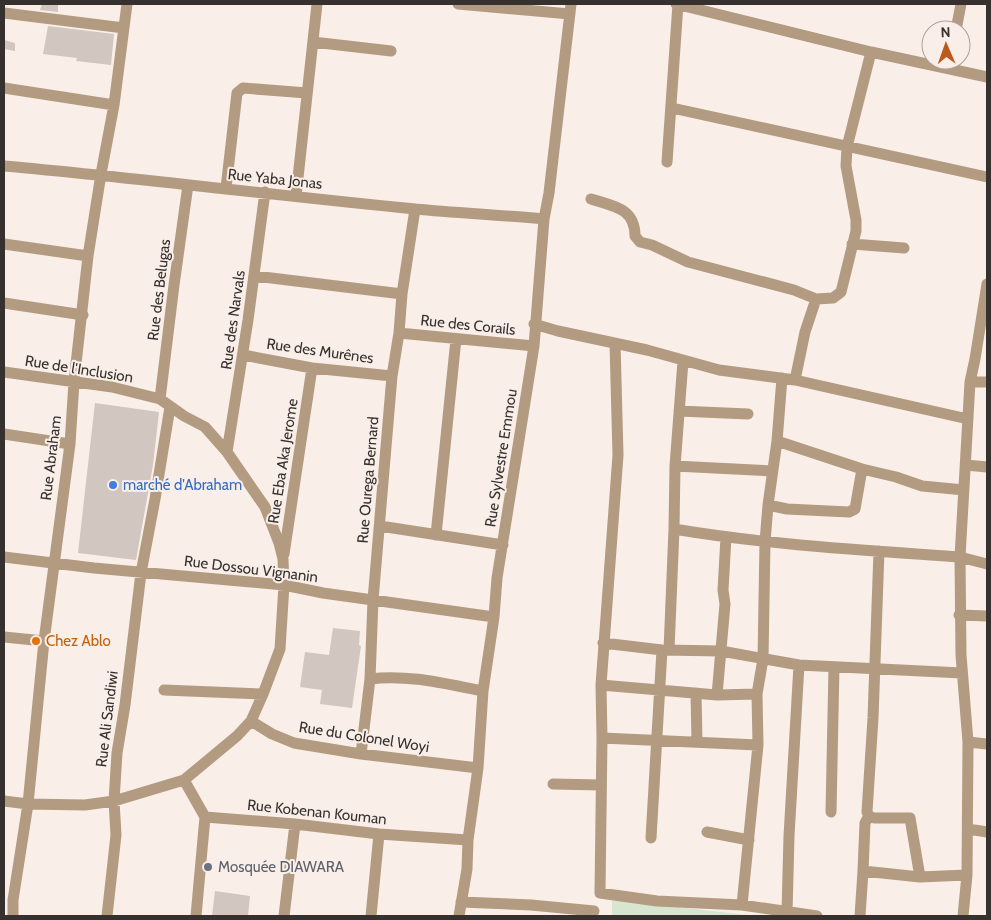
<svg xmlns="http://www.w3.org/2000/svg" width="991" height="920" viewBox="0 0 991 920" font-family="Cabin,sans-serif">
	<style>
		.green { fill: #d8e5d1 }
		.building { fill: #d1c6c0 }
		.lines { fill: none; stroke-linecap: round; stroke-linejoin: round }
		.minor { stroke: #b29b80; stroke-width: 11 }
		.shop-dot { fill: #3f7fe0; stroke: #faeee8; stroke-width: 2 }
		.food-dot { fill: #e8710a; stroke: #faeee8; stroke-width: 2 }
		.worship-dot { fill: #6b7280; stroke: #faeee8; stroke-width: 2 }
		.labels { text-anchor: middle; stroke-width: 4; stroke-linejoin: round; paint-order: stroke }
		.street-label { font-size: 15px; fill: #36312f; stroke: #faeee8 }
		.shop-label { font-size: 15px; fill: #366cbe; stroke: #faeee8; text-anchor: start }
		.food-label { font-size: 15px; fill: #c56008; stroke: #faeee8; text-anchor: start }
		.worship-label { font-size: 15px; fill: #5b616d; stroke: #faeee8; text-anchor: start }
	</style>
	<rect width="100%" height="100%" fill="#faeee8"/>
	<path class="green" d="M612,900l146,16h-146z"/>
	<path class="building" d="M42,4h16v8l-18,-2z
		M48,26l66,8 -3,31 -35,-4 1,-3 -34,-4z
		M4,40l11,3v8l-11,-2z
		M95,403l64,9 -6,53 -17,95 -58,-7z
		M333,628l27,3 -1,14 2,1 -9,62 -32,-4 2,-14 -22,-3 5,-35 24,3z
		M215,891l35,5 -2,20h-36z"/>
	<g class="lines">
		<path class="minor" d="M458,4l112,10
			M676,4l195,48 116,25
			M4,13l120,15
			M956,30l5,-26
			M313,42l78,9
			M4,88l110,17
			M672,108l315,69
			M667,162l11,-158
			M4,166c137,12 274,30 411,43 43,4 86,6 129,10
			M226,188l11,-95 6,-5 64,5
			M296,196l21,-192
			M591,199c22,7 44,9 44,37l5,6 12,3 36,17 106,28 22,9
			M4,244l84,12
			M852,244l52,4
			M255,276l147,18
			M4,303l79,12
			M534,324l24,7 89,19 72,20 76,10 173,39
			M399,333l135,13
			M615,343l3,112 -17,230 1,53 -2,155 57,8 85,4 75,11
			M243,355l69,13 80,8
			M4,372l108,15 48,12 24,17 21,11 22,25 38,55 14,36 4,16 1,26 -4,64 -17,45 -12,27 -14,15 -53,44 -70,21 -29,4 -57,-1 -24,-3
			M795,380l10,-48 11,-33 17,-1 8,-6 15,-61v-11l-10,-54 1,-19 24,-95
			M970,382h17
			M160,399l14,-114 14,-100
			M679,411l69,3
			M4,434l66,10
			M777,441l85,28 34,8 26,9 42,4
			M227,452l21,-132 17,-128
			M966,465l21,2
			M675,466l97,5
			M768,505l19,4 62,3 6,-3 7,-40
			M380,526l123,19
			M674,529c95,16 190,21 286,28l27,7
			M436,535l20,-196
			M879,551l-6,167 -6,94 2,4 5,2h36l10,59
			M284,554l28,-186
			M4,557l90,11 190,17 39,8 171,24
			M959,615l28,1
			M4,637l40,4
			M603,643l59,7 59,1 78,14 163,8
			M669,650l5,-121 1,-63 8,-105
			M370,679c38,-5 76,5 113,12
			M601,685l116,10 40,-1
			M164,690l99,4
			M696,693l1,49
			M717,695l8,-91 -2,-14 3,-53
			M251,721l21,13 22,9 67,11 117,14
			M602,738l156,7
			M968,742l19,2
			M361,754l9,-75 3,-79 19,-224 7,-43 3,-39 13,-85
			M184,780l21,37 90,7 84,10 89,6
			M553,784l48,1
			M831,812l3,-145
			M968,829l19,3
			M707,832l42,8
			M651,838l11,-188
			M863,871l2,-48 4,-7
			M461,902l70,3 63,6
			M742,905l16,-160 -1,-51 6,-35 2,-117 3,-37 9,-64 5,-63
			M787,913l2,-77 10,-171
			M13,916v-16l15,-96 16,-163 26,-197 4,-62 14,-126 13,-82 13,-69 13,-101
			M107,916l9,-81 -2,-34 3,-48 8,-48 16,-132 14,-74 15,-92
			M196,916l9,-99
			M284,916l11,-92
			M371,916l8,-82
			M459,916l8,-47 1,-29 10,-72 5,-77 11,-74 3,-39 37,-232 10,-127 5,-26 22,-189
			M860,916l3,-45 57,6 47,-2
			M963,916l4,-41 1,-133 -7,-87 -1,-98 10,-175 5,-23 12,-75"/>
	</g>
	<circle class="shop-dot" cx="113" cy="485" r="5"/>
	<circle class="food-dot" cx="36" cy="641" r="5"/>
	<circle class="worship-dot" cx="208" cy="867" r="5"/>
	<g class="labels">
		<g class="street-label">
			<text transform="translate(275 179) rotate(6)" y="5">Rue Yaba Jonas</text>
			<text transform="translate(159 290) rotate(-83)" y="5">Rue des Belugas</text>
			<text transform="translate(233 320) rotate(-82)" y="5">Rue des Narvals</text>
			<text transform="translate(468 325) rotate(6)" y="5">Rue des Corails</text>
			<text transform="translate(320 351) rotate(8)" y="5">Rue des Murênes</text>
			<text transform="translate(79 369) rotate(9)" y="5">Rue de l'Inclusion</text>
			<text transform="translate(51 458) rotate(-83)" y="5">Rue Abraham</text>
			<text transform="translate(501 458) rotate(-81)" y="5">Rue Sylvestre Emmou</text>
			<text transform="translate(283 461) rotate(-81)" y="5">Rue Eba Aka Jerome</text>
			<text transform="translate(368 480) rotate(-85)" y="5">Rue Ourega Bernard</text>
			<text transform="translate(251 569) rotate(7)" y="5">Rue Dossou Vignanin</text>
			<text transform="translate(107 719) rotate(-83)" y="5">Rue Ali Sandiwi</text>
			<text transform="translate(364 737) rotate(9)" y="5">Rue du Colonel Woyi</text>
			<text transform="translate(317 812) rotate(6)" y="5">Rue Kobenan Kouman</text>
		</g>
		<g class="shop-label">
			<text x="123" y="490">marché d'Abraham</text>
		</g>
		<g class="food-label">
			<text x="46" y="646">Chez Ablo</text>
		</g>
		<g class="worship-label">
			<text x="218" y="872">Mosquée DIAWARA</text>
		</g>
	</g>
	<rect width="991" height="920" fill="none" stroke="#36312f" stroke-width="10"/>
	<g transform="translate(946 45) rotate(358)"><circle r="24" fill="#faeee8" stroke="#aca29e"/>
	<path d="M0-4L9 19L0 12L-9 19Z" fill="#bc591f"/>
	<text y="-8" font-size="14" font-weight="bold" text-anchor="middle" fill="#36312f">N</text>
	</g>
</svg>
